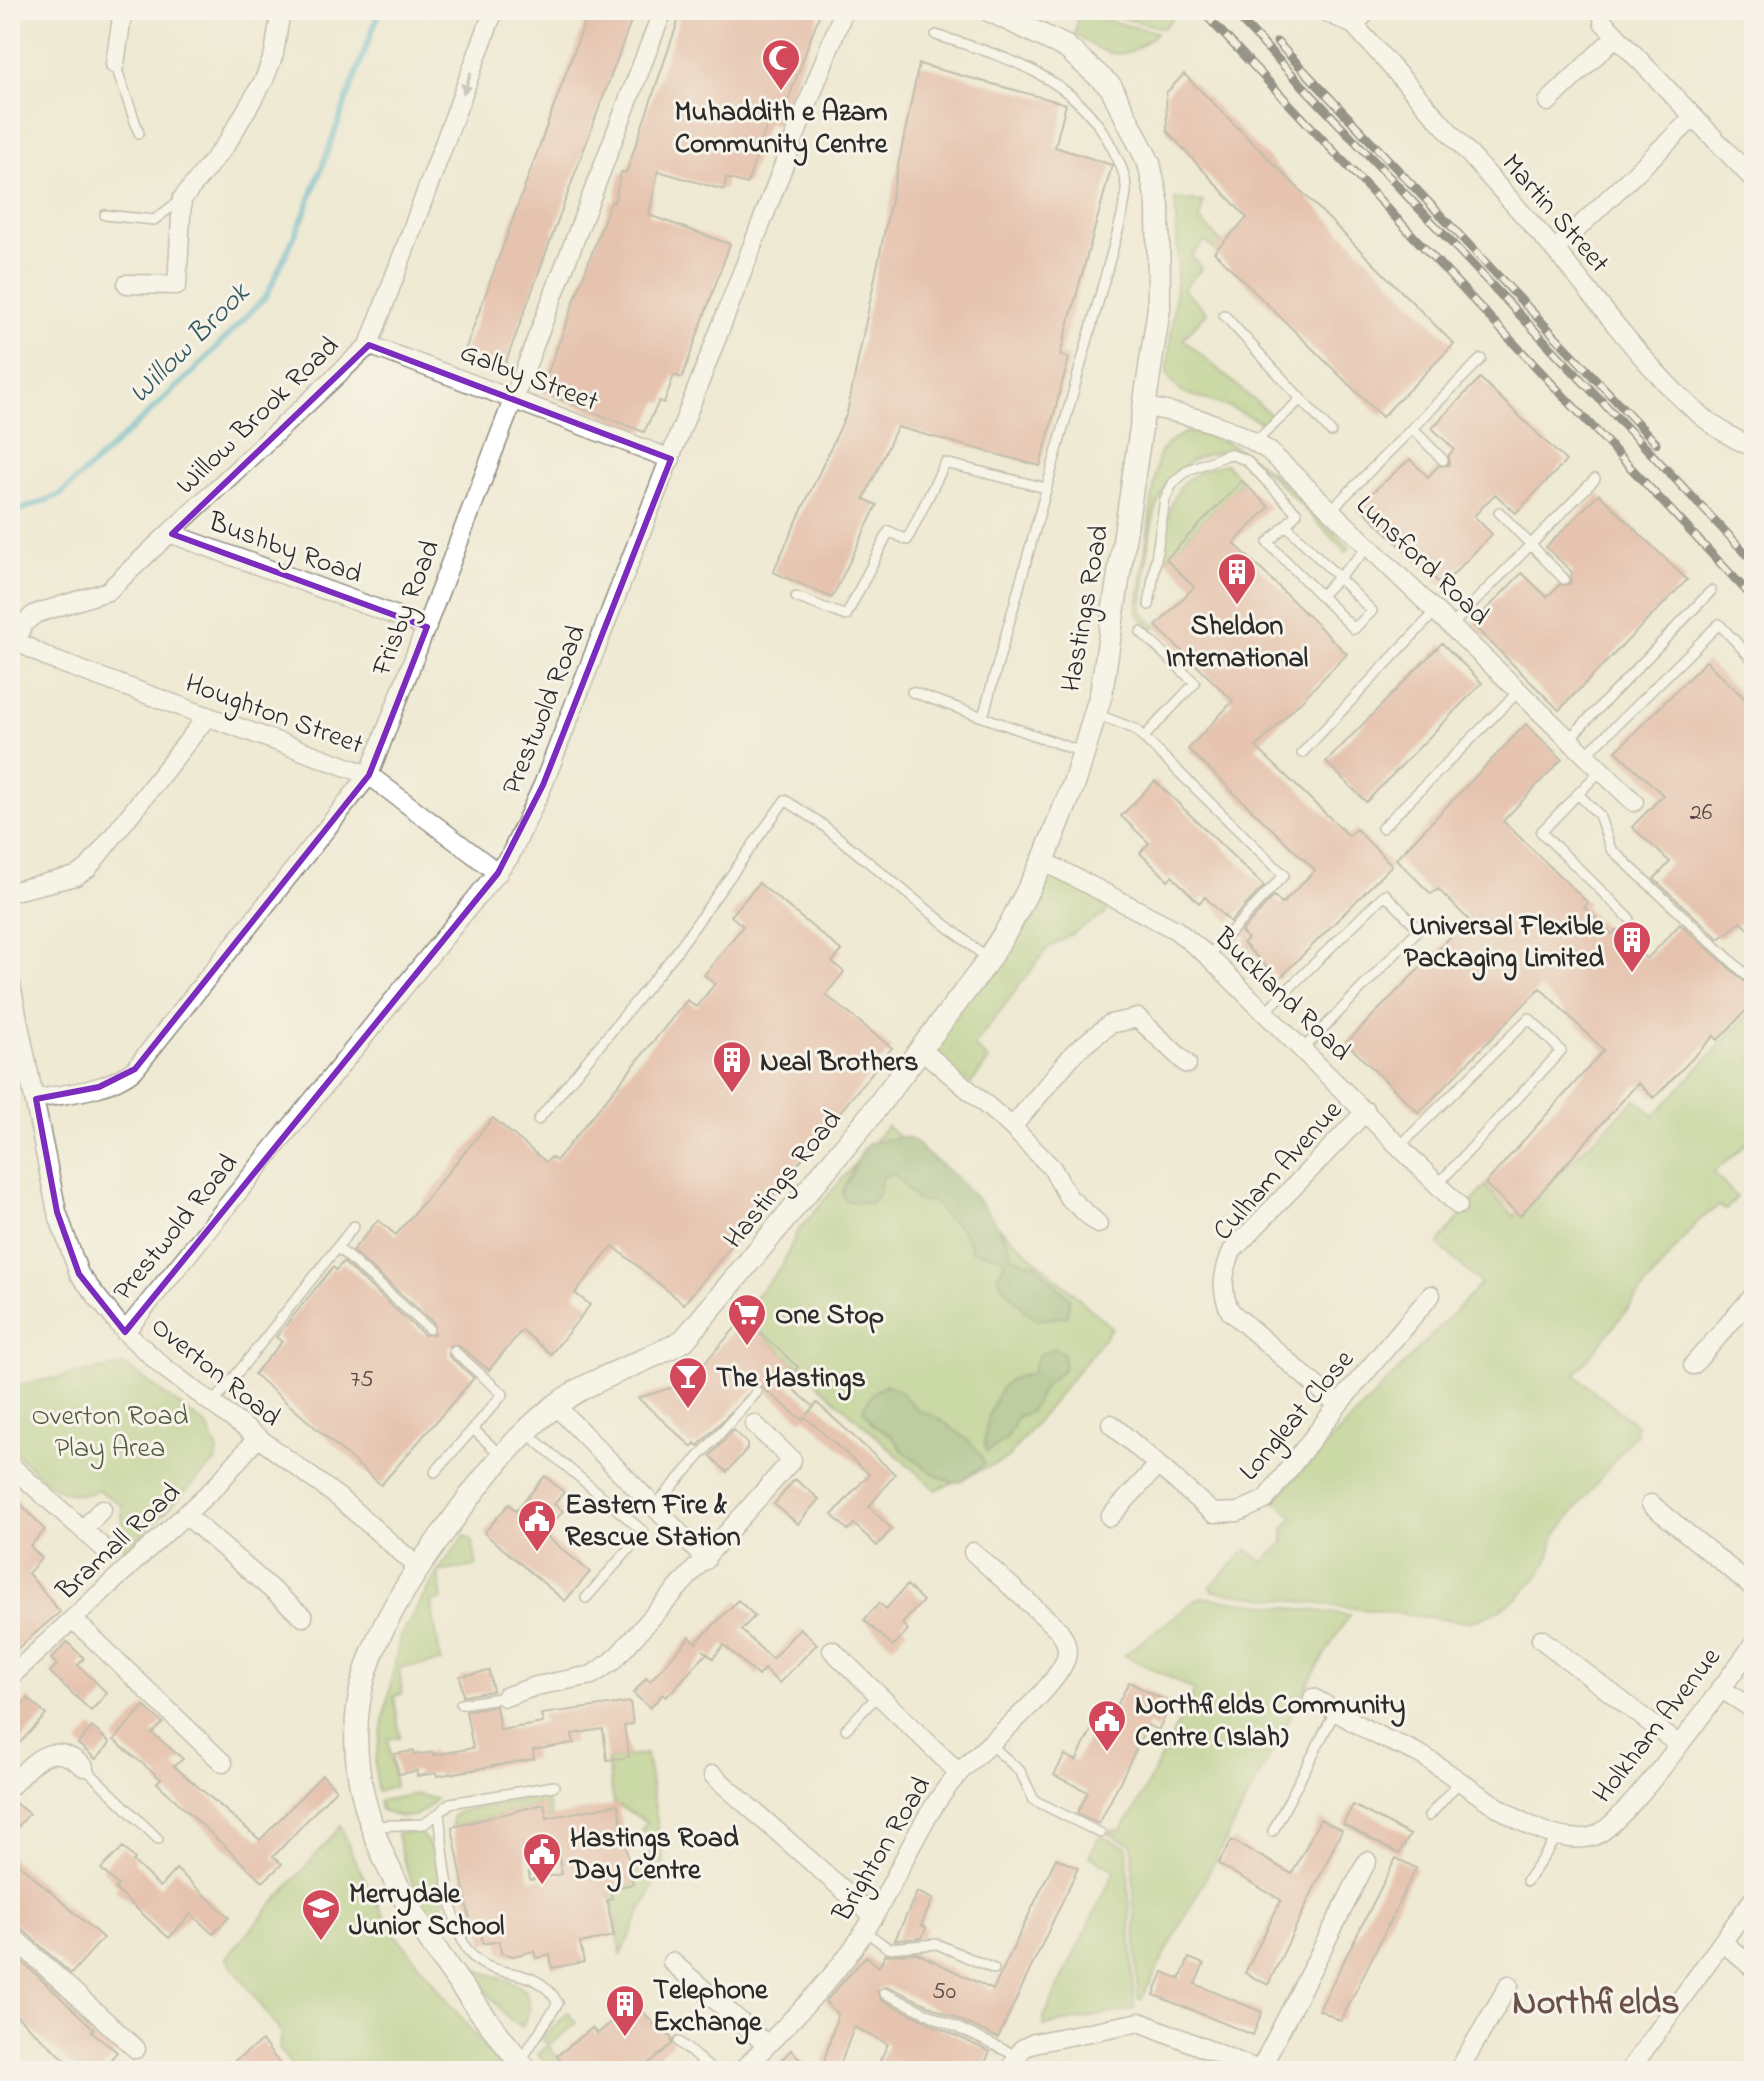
<svg xmlns="http://www.w3.org/2000/svg" width="1764" height="2081" viewBox="0 0 1764 2081" font-family="'Indie Flower',sans-serif">
	<style>
		.green { fill: #a0c56f; stroke: #66784d; stroke-width: 2 }
		.forest { fill: #80aa62; stroke: #566a46; stroke-width: 2 }
		.lines { fill: none; stroke-linecap: round; stroke-linejoin: round }
		.stream { stroke: #48b0c7; stroke-width: 6 }
		.building { fill: #dc9684; fill-rule: evenodd }
		.service-casing { stroke: #8d8a7f; stroke-width: 12 }
		.minor-casing { stroke: #8d8a7f; stroke-width: 21 }
		.tertiary-casing { stroke: #8d8a7f; stroke-width: 25 }
		.service { stroke: #fff; stroke-width: 9 }
		.minor { stroke: #fff; stroke-width: 18 }
		.tertiary { stroke: #fff; stroke-width: 22 }
		.rail-casing { stroke: #2b2b2b; stroke-width: 9 }
		.rail { stroke: #f7f3e8; stroke-width: 6; stroke-dasharray: 18; stroke-linecap: butt }
		.oneway { fill: #a0a0a0 }
		.marked { fill: none; stroke: #7b2cbf; stroke-width: 6; stroke-linejoin: round }
		.labels { text-anchor: middle; stroke-width: 6; stroke-linejoin: round; paint-order: stroke }
		.number-label { font-size: 24px; fill: #574641 }
		.poi-label { font-size: 28px; font-weight: bold; fill: #2b2b2b; stroke: #f7f3e8; text-anchor: start }
		.street-label { font-size: 28px; fill: #2b2b2b; stroke: #f7f3e8 }
		.park-label { font-size: 28px; fill: #4e593f; stroke: #f7f3e8 }
		.water-label { font-size: 30px; font-style: italic; fill: #355a62; stroke: #f7f3e8 }
		.district-label { font-size: 36px; font-weight: bold; fill: #69504a; stroke: #f7f3e8 }
	</style>
	<rect width="100%" height="100%" fill="#f7f3e8"/>
	<filter id="ink" filterUnits="userSpaceOnUse"><feTurbulence type="fractalNoise" baseFrequency=".0125" numOctaves="2"/><feDisplacementMap in="SourceGraphic" scale="16" xChannelSelector="R" yChannelSelector="G"/><feConvolveMatrix kernelMatrix="1 2 1 2 8 2 1 2 1" color-interpolation-filters="sRGB"/></filter>
	<filter id="wash" filterUnits="userSpaceOnUse"><feTurbulence type="fractalNoise" baseFrequency=".006" numOctaves="4" result="noise"/><feDisplacementMap in="SourceGraphic" scale="32" xChannelSelector="R" yChannelSelector="G"/><feGaussianBlur stdDeviation="1.8" result="paint"/><feColorMatrix in="noise" values="0 0 0 0 0 0 0 0 0 0 0 0 0 0 0 0 0 1.4 0 .05"/><feComposite in="paint" operator="in"/></filter>
	<g filter="url(#wash)">
		<rect width="100%" height="100%" fill="#efead3"/>
		<path class="green" d="M1089,10h92l-18,18z
			M1087,16l70,16c-33,32 -47,25 -82,3l2,-16z
			M1175,199l28,3 -3,18 23,24 -7,7 -11,-10 -14,15 11,12 -19,21 24,23 -24,27 87,75 -7,9 -37,-17 -45,-14 -14,-17 11,-110z
			M1187,432c62,3 120,76 163,116l-4,4c-25,-24 -67,-74 -94,-90 -15,-10 -30,-12 -47,-7 -62,20 -56,104 -63,156l14,15 -3,4 -16,-16 21,-158 13,-16z
			M1226,464l16,17 -76,78 -4,-1c7,-49 6,-85 64,-94z
			M1043,861l74,38 -12,15 -58,35 -73,97 15,14 -18,24 -49,-34z
			M1754,1008v129l-41,36 24,24 -11,13 -8,-4 -21,16 -122,153 61,50v8l-82,104c-2,39 -49,78 -86,85l-255,-31 -3,-4 37,-38 16,14 21,-21v-13l10,-12 -20,-17 207,-216 -43,-40 47,-58 29,30 122,-117 18,17z
			M887,1126l225,202 -105,131 -71,31 -196,-176 42,-48 15,-34z
			M125,1365l83,62 10,25 -3,10 -88,88 -5,-5v-40l-24,-15c-36,18 -62,-19 -88,-42l2,-62z
			M465,1535l7,5 5,26 -39,6 4,28 -11,2 10,60 -42,6 3,26 -8,2 6,41 -12,2 7,48 -18,5 -2,-29 25,-126 39,-67z
			M1200,1597l149,18 -33,54 -175,331 -3,-1 -6,-155 -29,-13 18,-1 13,-19 61,-121 -71,-35z
			M646,1754l18,109 -43,91 -11,-65 23,-5 -1,-8 20,-26 -9,-5 6,-9 -8,-5 6,-10 -33,-17 -7,-44z
			M415,1794l21,5c-19,20 -30,23 -55,11l-2,-9z
			M538,1796l9,4 5,17 -5,1 -3,-14 -92,23v-10l6,-5z
			M341,1826l12,31 37,70 113,144h-213l1,-6 -12,-16 3,-15 -56,-76z
			M417,1832c34,22 19,90 42,123 15,21 47,19 66,35l5,18 -8,19 -12,-6c-44,-57 -102,-115 -113,-188z
			M1100,1836l27,11 7,162 -90,17 -1,-7 72,-149 -26,-14z
			M568,2012l9,11 -29,23 21,25h-17l-14,-17 10,-8 -5,-7z"/>
		<path class="forest" d="M903,1137c14,2 14,10 24,17 33,23 73,65 87,104l22,6 34,35 -3,17 -28,4 -10,-5 -29,-32 -2,-8 7,-13 -6,-6 -27,-5 -10,-22 -17,-12 -12,-15 -16,-1 -22,-26 -12,1 -5,19 -7,8 -26,-2 -3,-9c6,-9 19,-45 28,-49 10,-3 22,-4 33,-6z
			M1055,1348l8,5 2,15 -20,17 -15,27 -13,5 -10,21 -20,14c-8,-14 7,-60 20,-70 6,-6 16,-6 24,-8l7,-19z
			M885,1384c15,6 20,13 31,24 6,6 16,6 23,11 15,11 41,26 45,45l-24,18h-9l-20,-10 -29,-22 -11,-15 -18,-10 -10,-16 10,-16z"/>
		<g class="lines">
			<path class="stream" d="M10,514l50,-19 131,-121 76,-79 37,-80 76,-205"/>
		</g>
		<g id="blocks">
			<path class="building" d="M589,10h46l-132,360 -40,-14z
				M682,10h139l-42,115 -12,-1 -20,60 -21,-6 -2,12 -66,-19 -9,44 81,29 -48,134 -8,-3 -10,28 -5,-2 -15,31 -103,-40 70,-191 3,2 7,-31 5,1z
				M919,64l147,40 -11,43 57,18 -52,190 9,3 -29,108 -143,-39 -33,72 13,6 -45,93 -59,-26 74,-159z
				M1184,74l270,270 -72,73 -168,-165 33,-34 -80,-87 -1,-38z
				M1480,378l86,83 -50,52 -21,-19 -21,22 18,18 -50,52 -84,-81 52,-46 18,18 10,-11 11,-1v-10l5,-6 -22,-21z
				M1242,481l27,26 -35,36 113,111 -91,93 93,89 7,-7 36,36 -113,114 -36,-36 5,-4 -7,-7 33,-36 8,8 33,-34 -127,-121 45,-48 -77,-75 38,-39 -28,-28z
				M1599,494l88,86 -128,130 -87,-86 50,-51 25,24 12,-12 11,-1 2,-12 -26,-25z
				M1442,643l40,40 -116,119 -40,-40z
				M1706,661l48,47v226l-13,-12 -22,17 -65,-60 16,-17 -38,-35 31,-32 -47,-44z
				M1526,724l36,35 -59,62 85,82 -4,4 28,27 4,-4 31,29 33,-35 74,66v12l-36,38 -4,-4 -60,62 -16,-15 -118,133 -35,-32 119,-134 -64,-62 -121,125 -73,-70 122,-124 -30,-30 -7,5 -35,-35z
				M1155,781l109,105 -34,36 -25,-25 -6,6 -27,-27 -4,4 -28,-27 9,-10 -28,-27z
				M759,883l83,68 -10,11 12,10 -18,23 66,53 -208,256 -71,-58 -38,47 15,12 -39,49 -29,-24 -33,40 -31,-25 -9,1v10l25,22 -93,107 -127,-111 28,-32 -6,-5 57,-70 3,3 7,-8 81,73 10,-1v-11l-82,-72 26,-31 18,15 97,-117 53,44 5,-5 5,4 131,-161 9,7 19,-23 -11,-9 39,-49 -12,-10z
				M744,1318l54,49 -13,15 29,25 -7,8 10,-12 78,71 -26,33 23,22 -15,17 -23,-22 -6,6 -16,-15 37,-41 -64,-57 -3,3 -44,-36 -60,62 -3,-3 -3,4 -54,-49 49,-15z
				M733,1430l14,13v6l-20,23 -17,-16z
				M545,1476l19,16 -10,12 9,7 -19,23 46,38 -25,29 -81,-68 25,-29 7,7z
				M795,1479l24,20 -21,25 -24,-20z
				M10,1492l35,38 -15,16 12,12 -14,15 32,39 -50,43z
				M907,1585l16,16 -21,23 6,6 -15,16 -29,-26 15,-17 7,6z
				M738,1600l17,16 -14,14 31,29 28,-31 17,16 -38,39 -15,-14 -6,7 -34,-31 -11,13 -10,-8 4,3 -34,37 -7,7 -3,-3 -13,14 -17,-15 13,-15 4,3 40,-44 6,6z
				M67,1642l17,16 -6,7 29,28 -16,18 -41,-39 7,-7 -6,-6z
				M489,1671l4,20 -30,5 -3,-20z
				M1129,1682l43,22 -14,26 -10,-5 -49,99 -22,-11 11,-21 -34,-17 11,-20 11,6 25,-50 10,6z
				M28,1698l18,17 -36,38v-36z
				M630,1702l3,22 -9,2 5,31 -22,3 -4,-31 -31,5 2,9 -41,7 1,9 -97,17 -1,-3 -19,3v-5l-19,3 -4,-20 19,-3 1,4 19,-3 1,3 39,-7 -7,-37 30,-5 4,24 43,-7 -2,-9z
				M144,1706l19,17 -11,10 31,26 -9,7 86,74 62,-65 14,14 -63,68 9,7 -19,18 -106,-99 4,-4 -47,-39z
				M92,1727l18,16 -14,16 -18,-15z
				M10,1799l19,15 -19,22z
				M544,1804l3,14 71,-14 15,80 -23,5 2,10 -5,1 7,36 -34,7 4,19 -32,6 -2,-13 -14,3 -2,-7 -21,5 -12,-3 -2,-12 -16,3 -3,-20 -9,2 -19,-99zM556,1840l6,34 -32,6 -6,-34z
				M1353,1805l57,30 -11,19 -56,-30z
				M1320,1819l22,11 -74,155 -23,-12 36,-73 -63,-36 14,-24 60,34z
				M123,1847l12,12 -2,2 27,26 16,-18 53,48 -16,17 -22,-20 -22,24 -54,-49 3,-4 -17,-16z
				M10,1856l93,82 -32,36 -53,-49 -8,-3z
				M1056,1858l22,10 -80,170 -111,-52 -10,5 4,9 109,52 -9,19h-106l13,-27 -34,-17 -16,44h-17l17,-57 -13,-12 41,-46 13,11 6,-12 32,-2 76,37z
				M1396,1858l20,10 -75,153 -22,-11z
				M917,1892l16,7 -12,26 5,3 -4,10 -27,2z
				M10,1950l84,79 -3,3 26,20 -16,19h-23l-68,-61z
				M1189,1958l15,6 -9,20 67,28 -9,23 -99,-40 9,-23 17,7z
				M635,2002l23,27 4,-2 10,12v5l-25,21 6,6h-84l-12,-15 35,-28 5,6z
				M262,2041l18,23 -10,7h-50z
				M791,2050l22,21h-42z"/>
		</g>
	</g>
	<g filter="url(#ink)">
		<use href="#blocks" fill-opacity="0" stroke="#8d8a7f" stroke-width="2"/>
		<g class="lines">
			<defs>
				<path id="service" d="M936,35c67,21 135,40 172,105 7,13 17,31 18,46 1,9 -3,21 -4,30l-139,501
					M115,64l24,69
					M105,215l49,5 28,-21
					M1224,315l77,84
					M1412,428l31,32
					M1255,442l46,-43 30,33
					M1331,510l150,-151
					M1499,512l65,67
					M1320,596l49,-49
					M796,597l50,19 43,-85 18,9 38,-77 101,25
					M1149,605l16,-106 8,-16 15,-13 41,-16 17,6 51,53 -11,12 86,86 -18,18 -86,-86 18,-18
					M1452,625l143,-146
					M1141,632l54,51 -52,55
					M912,692l170,60
					M1096,714l39,15 149,146 -76,81
					M1570,738l141,-147
					M1302,753l134,-142
					M1586,755l133,-131 35,37
					M1601,770l-60,62 88,86
					M1578,794l21,21 12,34 143,133
					M1382,828l137,-137
					M1266,1011l119,-117 34,35 -116,120
					M538,1120l136,-165 111,-155 34,22 169,137
					M1400,1146l129,-128 32,33 -122,132
					M337,1247l92,82
					M454,1351l49,43 -30,35 29,27
					M212,1405l142,-179
					M527,1433l117,99 -58,66
					M435,1472l38,-43
					M653,1508l104,-116
					M461,1704l44,-7
					M846,1729l32,-34
					M991,1745l29,26 14,29 66,33
					M84,1767l74,72
					M1429,1816l30,-34
					M372,1826l52,-2 15,-11
					M1273,1831l63,-121
					M1527,1881l31,-45
					M865,1931l23,17 49,-4 57,25
					M884,1993l133,63
					M679,2042l34,29
					M520,2062l38,-59c-24,-41 -58,-21 -85,-46 -24,-23 -30,-111 -34,-144l11,-10 104,-17"/>
				<path id="minor" d="M1322,10l32,15c66,75 133,148 199,223 53,60 126,173 201,199
					M1603,22l151,158
					M1354,25l14,-15
					M115,64l8,-54
					M1548,102l68,-66
					M1555,250l139,-133
					M127,284l50,1 5,-86 45,-56 37,-63 10,-26 7,-44
					M369,345l302,114
					M1146,407c45,8 84,18 123,44l365,351
					M172,534l255,93
					M19,635l4,-11 12,-10 73,-23 261,-246 125,-335
					M19,635l1,8 33,17 316,115 129,98
					M1043,861l133,69 32,26 250,249
					M10,892l66,-16 12,-8 118,-150
					M10,980l47,232 22,62 46,58 41,37 172,128 80,70
					M922,1050l90,77 40,41 16,29 30,27
					M36,1099c34,-6 71,-8 99,-30l234,-294 294,-765
					M1012,1127l63,-75 35,-28 28,-6 49,46
					M125,1332l385,-476 33,-71 301,-775
					M1693,1365l61,-70
					M1338,1405l-108,-94c-10,-22 -7,-38 2,-60l134,-140
					M556,1406l150,154
					M1111,1424l102,89 25,-1 27,-12 73,-95 93,-110
					M10,1465l99,88
					M1651,1504l103,84
					M185,1514l118,103
					M1110,1517l48,-52
					M83,1530l19,-21
					M73,1619l150,144
					M1541,1639l138,106
					M832,1650l127,123
					M10,1677l207,-192 39,-46
					M1720,1688l34,22
					M505,1697l31,-11 56,-11 21,-14 179,-201 -38,-36
					M1313,1698c22,12 42,26 64,37 14,7 30,12 44,20 43,25 121,98 173,81 33,-11 133,-157 160,-192
					M713,1775l161,142
					M10,1787c24,-26 41,-49 74,-20
					M10,1934l126,115
					M1723,1942l31,27
					M672,1962l95,83
					M1260,2070l107,-209
					M742,2071c41,-43 93,-92 124,-142 32,-50 53,-112 93,-156 25,-27 96,-82 107,-115 3,-11 -2,-20 -7,-28l-86,-78
					M1009,2071l13,-22 12,-6 106,-21 121,49
					M1458,2071l51,-86
					M1629,2071l125,-173"/>
				<path id="tertiary" d="M527,2071c-84,-107 -207,-253 -161,-400 14,-46 42,-89 70,-128 35,-49 70,-99 119,-137 39,-30 87,-41 129,-66l182,-219 116,-152 28,-44 33,-64 32,-80 26,-87 58,-386 -1,-103 -9,-42 -38,-76 -45,-40 -77,-37"/>
			</defs>
			<use href="#service" class="service-casing"/>
			<use href="#minor" class="minor-casing"/>
			<use href="#tertiary" class="tertiary-casing"/>
			<use href="#service" class="service"/>
			<use href="#minor" class="minor"/>
			<use href="#tertiary" class="tertiary"/>
			<defs>
				<path id="rail" d="M1201,10l553,589
					M1231,10l523,552
					M1277,42l379,401"/>
			</defs>
			<use href="#rail" class="rail-casing"/>
			<use href="#rail" class="rail"/>
		</g>
		<defs><path id="oneway-solid" d="M-6-.8H1V-3.2L6.5 0L1 3.2V.8H-6Z" transform="scale(2)"/></defs>
		<use class="oneway" href="#oneway-solid" transform="translate(467 83) rotate(110)"/>
	</g>
	<path d="M0 0H1764V2081H0ZM369,345l302,114 -128,326 -45,88 -373,459 -46,-58 -22,-62 -21,-113 63,-12 36,-18 234,-294 58,-148 -255,-93z" fill="#efead3" fill-opacity=".55" fill-rule="evenodd"/>
	<path class="marked" d="M369,345l302,114 -128,326 -45,88 -373,459 -46,-58 -22,-62 -21,-113 63,-12 36,-18 234,-294 58,-148 -255,-93z"/>
	<defs>
		<symbol id="mosque-pin" viewBox="-11 -11 22 30"><path d="M0 17L-7.5 6A9.5 9.5 0 1 1 7.5 6Z" fill="#d1495b" stroke="#f7f3e8"/><path d="M3.5-4.9A6 6 0 1 0 3.5 4.9A5 5 0 1 1 3.5-4.9Z" fill="#fff"/></symbol>
		<symbol id="building-pin" viewBox="-11 -11 22 30"><path d="M0 17L-7.5 6A9.5 9.5 0 1 1 7.5 6Z" fill="#d1495b" stroke="#f7f3e8"/><path d="M-4-6H4V6H1V3H-1V6H-4ZM-2.5-4.3h1.7v1.8h-1.7ZM.8-4.3h1.7v1.8H.8ZM-2.5-1h1.7V.8h-1.7ZM.8-1h1.7V.8H.8Z" fill="#fff"/></symbol>
		<symbol id="supermarket-pin" viewBox="-11 -11 22 30"><path d="M0 17L-7.5 6A9.5 9.5 0 1 1 7.5 6Z" fill="#d1495b" stroke="#f7f3e8"/><path d="M-6-5.5h2.5l.6 2H6L4.5 2H-2.5L-4.4-4H-6ZM-1.5 3.2a1.3 1.3 0 1 0 .1 0ZM3 3.2a1.3 1.3 0 1 0 .1 0Z" fill="#fff"/></symbol>
		<symbol id="bar-pin" viewBox="-11 -11 22 30"><path d="M0 17L-7.5 6A9.5 9.5 0 1 1 7.5 6Z" fill="#d1495b" stroke="#f7f3e8"/><path d="M-6-5H6L.8 .8V4.5H3.5V6h-7V4.5H-.8V.8Z" fill="#fff"/></symbol>
		<symbol id="civic-pin" viewBox="-11 -11 22 30"><path d="M0 17L-7.5 6A9.5 9.5 0 1 1 7.5 6Z" fill="#d1495b" stroke="#f7f3e8"/><path d="M-.6-6.5H3V-4.5H.6V-3L4-1V1h2V6H-6V1h2V-1L-.6-3ZM-1.2 2.5V6h2.4V2.5Z" fill="#fff"/></symbol>
		<symbol id="school-pin" viewBox="-11 -11 22 30"><path d="M0 17L-7.5 6A9.5 9.5 0 1 1 7.5 6Z" fill="#d1495b" stroke="#f7f3e8"/><path d="M0-5L7-2L0 1L-7-2ZM-4 1L0 2.5L4 1V4Q0 6-4 4Z" fill="#fff"/></symbol>
	</defs>
	<g fill-rule="evenodd">
		<use href="#mosque-pin" x="759" y="36" width="44" height="60"/>
		<use href="#building-pin" x="1215" y="550" width="44" height="60"/>
		<use href="#building-pin" x="1610" y="918" width="44" height="60"/>
		<use href="#building-pin" x="710" y="1038" width="44" height="60"/>
		<use href="#supermarket-pin" x="725" y="1291" width="44" height="60"/>
		<use href="#bar-pin" x="666" y="1354" width="44" height="60"/>
		<use href="#civic-pin" x="515" y="1497" width="44" height="60"/>
		<use href="#civic-pin" x="1085" y="1697" width="44" height="60"/>
		<use href="#civic-pin" x="520" y="1830" width="44" height="60"/>
		<use href="#school-pin" x="299" y="1886" width="44" height="60"/>
		<use href="#building-pin" x="603" y="1982" width="44" height="60"/>
	</g>
	<g class="labels">
		<g class="number-label">
			<text x="1701" y="819">26</text>
			<text x="362" y="1386">75</text>
			<text x="944" y="1998">50</text>
		</g>
		<g class="poi-label">
			<text x="781" y="120" text-anchor="middle">Muhaddith e Azam<tspan x="781" dy="32">Community Centre</tspan></text>
			<text x="1237" y="634" text-anchor="middle">Sheldon<tspan x="1237" dy="32">International</tspan></text>
			<text x="1604" y="934" text-anchor="end">Universal Flexible<tspan x="1604" dy="32">Packaging Limited</tspan></text>
			<text x="760" y="1070">Neal Brothers</text>
			<text x="775" y="1323">One Stop</text>
			<text x="716" y="1386">The Hastings</text>
			<text x="565" y="1513">Eastern Fire &amp;<tspan x="565" dy="32">Rescue Station</tspan></text>
			<text x="1135" y="1713">Northfields Community<tspan x="1135" dy="32">Centre (Islah)</tspan></text>
			<text x="570" y="1846">Hastings Road<tspan x="570" dy="32">Day Centre</tspan></text>
			<text x="349" y="1902">Merrydale<tspan x="349" dy="32">Junior School</tspan></text>
			<text x="653" y="1998">Telephone<tspan x="653" dy="32">Exchange</tspan></text>
		</g>
		<g class="street-label">
			<text transform="translate(1557 212) rotate(49)" y="10">Martin Street</text>
			<text transform="translate(530 375) rotate(21)" y="10">Galby Street</text>
			<text transform="translate(256 414) rotate(-44)" y="10">Willow Brook Road</text>
			<text transform="translate(286 546) rotate(20)" y="10">Bushby Road</text>
			<text transform="translate(1424 559) rotate(44)" y="10">Lunsford Road</text>
			<text transform="translate(404 607) rotate(-69)" y="10">Frisby Road</text>
			<text transform="translate(1083 608) rotate(-80)" y="10">Hastings Road</text>
			<text transform="translate(542 709) rotate(-68)" y="10">Prestwold Road</text>
			<text transform="translate(275 712) rotate(20)" y="10">Houghton Street</text>
			<text transform="translate(1284 993) rotate(44)" y="10">Buckland Road</text>
			<text transform="translate(1276 1169) rotate(-48)" y="10">Culham Avenue</text>
			<text transform="translate(781 1178) rotate(-51)" y="10">Hastings Road</text>
			<text transform="translate(174 1226) rotate(-51)" y="10">Prestwold Road</text>
			<text transform="translate(217 1370) rotate(39)" y="10">Overton Road</text>
			<text transform="translate(1295 1414) rotate(-50)" y="10">Longleat Close</text>
			<text transform="translate(117 1540) rotate(-43)" y="10">Bramall Road</text>
			<text transform="translate(1655 1724) rotate(-52)" y="10">Holkham Avenue</text>
			<text transform="translate(880 1848) rotate(-59)" y="10">Brighton Road</text>
		</g>
		<g class="park-label">
			<text x="110" y="1424">Overton Road<tspan x="110" dy="32">Play Area</tspan></text>
		</g>
		<g class="water-label">
			<text transform="translate(188 342) rotate(-45)" y="10">Willow Brook</text>
		</g>
		<g class="district-label">
			<text x="1596" y="2013">Northfields</text>
		</g>
	</g>
	<rect width="1764" height="2081" fill="none" stroke="#f7f3e8" stroke-width="40"/>
</svg>
